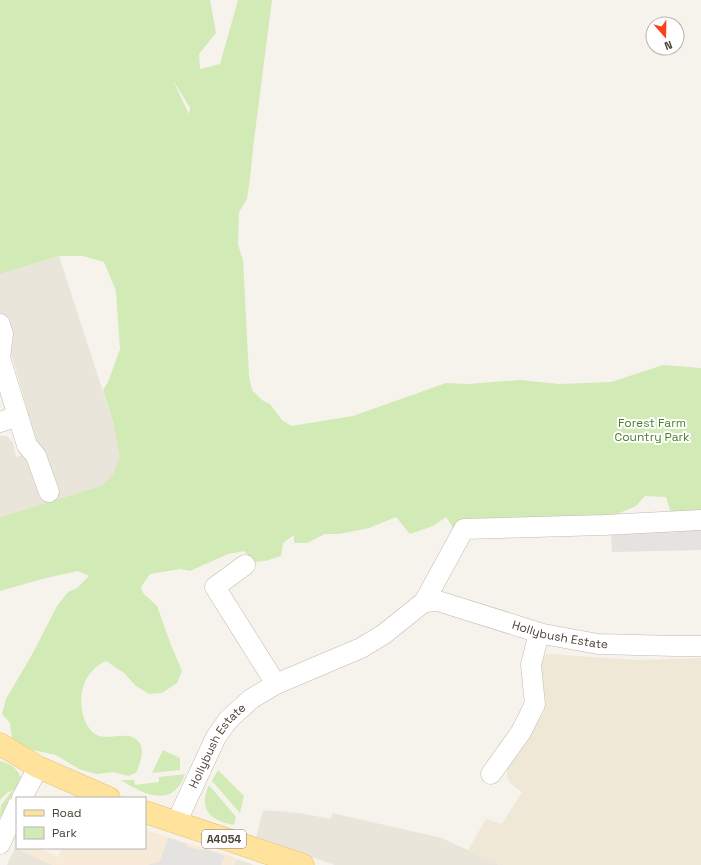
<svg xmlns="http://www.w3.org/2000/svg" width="701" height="865" viewBox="0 0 701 865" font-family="'Space Grotesk',sans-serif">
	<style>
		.residential { fill: #eae5da }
		.commercial { fill: #f7ead8 }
		.education { fill: #efe8d6 }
		.green { fill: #d2eab5; fill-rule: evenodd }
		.parking { fill: #e5e3e0 }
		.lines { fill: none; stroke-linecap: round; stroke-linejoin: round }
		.minor-casing { stroke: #c2bbae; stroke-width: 21 }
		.major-casing { stroke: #e6c16a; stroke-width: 23 }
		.minor { stroke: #fff; stroke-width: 20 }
		.major { stroke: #ffe39c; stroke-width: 22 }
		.labels { text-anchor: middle; stroke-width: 4; stroke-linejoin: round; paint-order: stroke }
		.shield { fill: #fff; stroke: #817c74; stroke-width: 1 }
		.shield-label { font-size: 11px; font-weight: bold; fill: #4b4439 }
		.park-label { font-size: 12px; fill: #4a7f2a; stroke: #fff }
		.street-label { font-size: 12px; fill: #4b4439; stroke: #fff }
	</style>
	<rect width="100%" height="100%" fill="#f6f3ec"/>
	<path class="residential" d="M59,256l72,222 -131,39v-81h7l6,7 3,14 23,-7 -31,-107 -8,2v-71z
		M263,810l37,3 31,6 1,-6 110,25 58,27h-165l-79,-27z
		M15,848l38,17h-46z
		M236,859l18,6h-20z"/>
	<path class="commercial" d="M145,830l86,26 5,3 -2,6h-181l-38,-17 2,-2v2h22l19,9 4,-9h83z"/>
	<path class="education" d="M548,654l88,6 65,-2v207h-201l-32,-15 18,-31 16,5 20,-32 -12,-9 -3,-6v-8l37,-57 -6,-51 4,-5z"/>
	<path class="green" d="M0,0h210l6,33 -17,21 1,15 20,-5 18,-64h34l-18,140 -4,38 -3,21 -8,13 -1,33 5,15 6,116 3,14 10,10 8,4 12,16 9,6 62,-10 93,-33 22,1 52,-4 39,4 52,-2 52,-17 38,3v152l-30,-7 -5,-16 -21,-1 -9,10 -26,11 -159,17 1,-8 -6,-9 -13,9 -23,8 -14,-17 -27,11 -30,6h-14l-18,9h-13v-8l-11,8 -2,13 -16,5 -10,1 -11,-11 -16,3 -38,17 -10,-2 -30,5 -9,13 2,6 14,13 14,39 11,26 -5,12 -15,10 -13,1 -13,-8 -12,-13 -18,-12c-23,10 -30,37 -21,60 2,5 7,12 12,14 13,6 30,-5 41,6 8,8 2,23 -2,32l-8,3 -14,-4 -17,2 -18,-5 -23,-14 -33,-7 -11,-8 -2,-17 -8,-9 4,-15 28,-48 23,-45 11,-14 9,-4 12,-12 -11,-5 -36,8 -42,12v-74l102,-31 11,-12 7,-17 -7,-35 -10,-32 5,-8 12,-33 -4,-58 -12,-29 -21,-6h-24l-59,18zM174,82l16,26 -1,6 -15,-31z
		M163,750l17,8v12l-28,3z
		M0,761c13,4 17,7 22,19l-7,11 -7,1 -8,8z
		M218,770l26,26 -4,17 -28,-32z
		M185,774c-12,35 -41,21 -64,6h13l1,5 24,-3v-5z
		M209,785l27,32 -2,8c-24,-4 -36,-16 -25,-40z
		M11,792l2,1 -10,24 -3,-1 1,-11z"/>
	<path class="parking" d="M701,530v20l-89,2 -1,-19z
		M168,838l18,6 1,3 14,3 4,-1 20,7 -4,9h-73l12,-4z"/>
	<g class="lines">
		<defs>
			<g id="minor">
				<path d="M0,324l3,10 -3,24 18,58 -18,6"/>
				<path d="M18,416l9,29 9,11 13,36"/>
				<path d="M245,565l-30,22 61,97"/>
				<path id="s1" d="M424,602l14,-1 105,33 55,10 77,2h26"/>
				<path d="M491,774l30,-42 14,-28 -4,-39 8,-32"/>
				<path d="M22,798l16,-31"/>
				<path id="s2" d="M176,823l40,-86 12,-17 23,-21 25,-15 85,-36 23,-14 40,-32 40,-73 140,-4 97,-5"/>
				<path d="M0,844l17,-37"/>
			</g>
			<path id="major" d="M0,744l38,23 71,31
				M145,812l158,53"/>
		</defs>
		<use href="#minor" class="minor-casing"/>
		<use href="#major" class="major-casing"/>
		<use href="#minor" class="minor"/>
		<use href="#major" class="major"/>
	</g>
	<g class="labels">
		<rect class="shield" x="202" y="830" width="44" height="18" rx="3"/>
		<g class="shield-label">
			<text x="224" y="843">A4054</text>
		</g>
		<g class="park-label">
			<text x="652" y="427">Forest Farm<tspan x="652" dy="14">Country Park</tspan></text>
		</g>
		<g class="street-label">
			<text dy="4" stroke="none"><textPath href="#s1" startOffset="141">Hollybush Estate</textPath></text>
			<text dy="4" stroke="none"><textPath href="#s2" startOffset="88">Hollybush Estate</textPath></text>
		</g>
	</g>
	<rect x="16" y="797" width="130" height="52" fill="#ffffff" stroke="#b7b4b0"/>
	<rect x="24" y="810" width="20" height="6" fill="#ffe39c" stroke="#b7b4b0"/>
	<text x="52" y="817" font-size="12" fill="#4b4439">Road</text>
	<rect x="24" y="827" width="20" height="12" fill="#d2eab5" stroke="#b7b4b0"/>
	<text x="52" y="837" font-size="12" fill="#4b4439">Park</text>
	<g transform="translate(665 36) rotate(160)"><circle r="19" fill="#ffffff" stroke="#b7b4b0"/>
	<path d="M0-3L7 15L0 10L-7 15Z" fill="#fc3f1d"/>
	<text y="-6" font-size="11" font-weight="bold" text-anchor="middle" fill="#4b4439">N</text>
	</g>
</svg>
